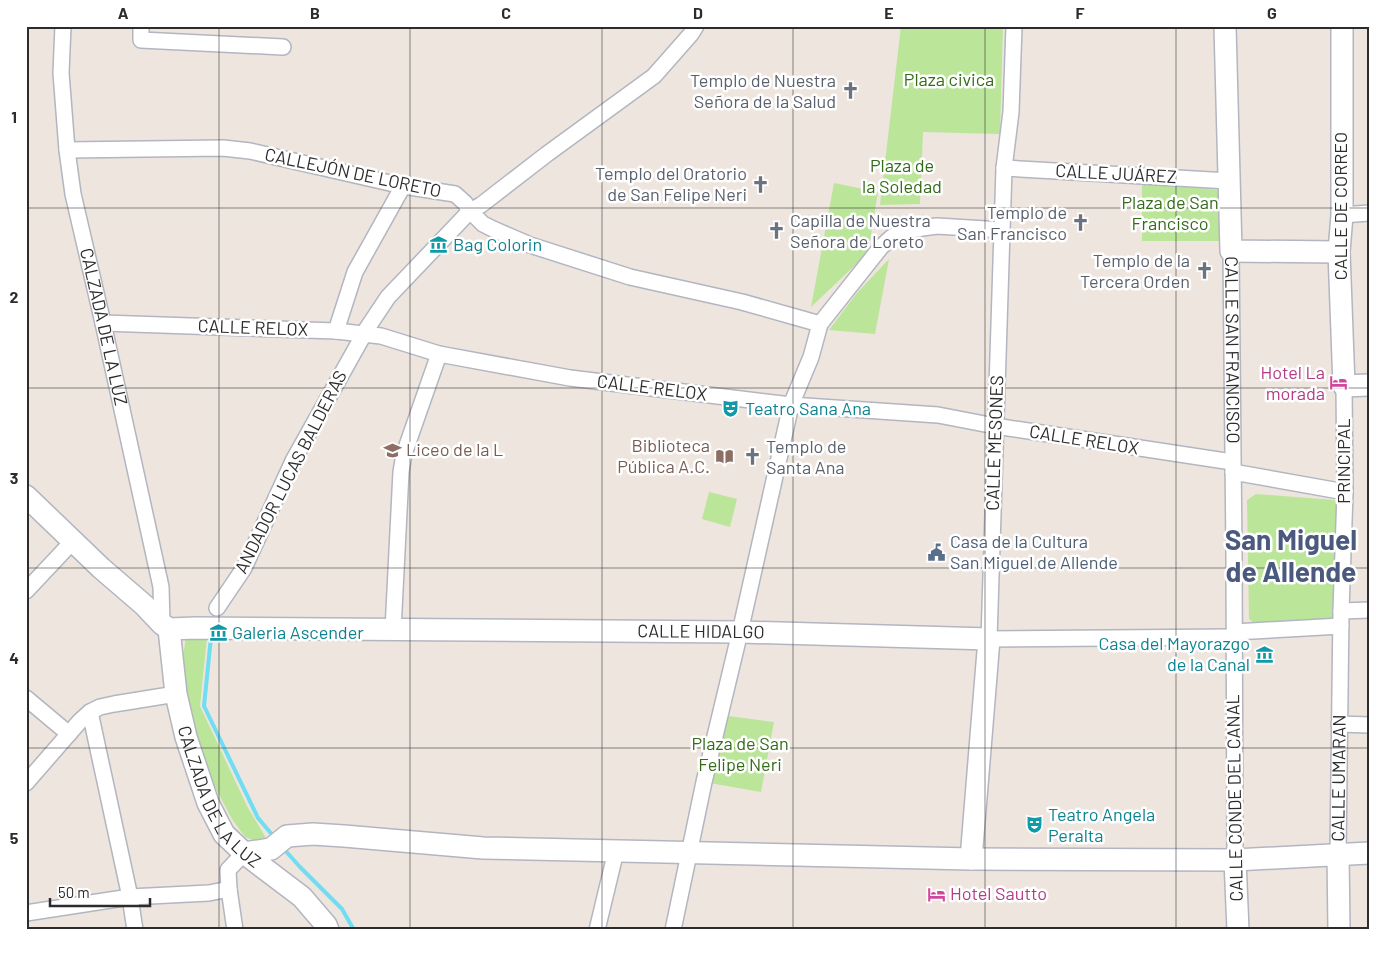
<svg xmlns="http://www.w3.org/2000/svg" width="1395" height="956" viewBox="0 0 1395 956" font-family="Barlow,sans-serif">
	<style>
		.green { fill: #bbe599 }
		.lines { fill: none; stroke-linecap: round; stroke-linejoin: round }
		.stream { stroke: #6fddf2; stroke-width: 4 }
		.street-casing { stroke: #b2b6c0; stroke-width: 18 }
		.secondary-casing { stroke: #b2b6c0; stroke-width: 24 }
		.street { stroke: #fff; stroke-width: 15 }
		.secondary { stroke: #fff; stroke-width: 21 }
		.grid { fill: none; stroke: #2c2c2c; stroke-width: 1; stroke-opacity: 0.55 }
		.labels { text-anchor: middle; stroke-width: 5; stroke-linejoin: round; paint-order: stroke }
		.park-label { font-size: 18px; fill: #336c19; stroke: #fff }
		.worship-label { font-size: 18px; fill: #5b616d; stroke: #fff; text-anchor: end }
		.street-label { font-size: 18px; fill: #2c2c2c; stroke: #fff }
		.culture-label { font-size: 18px; fill: #0d838f; stroke: #fff; text-anchor: start }
		.hotel-label { font-size: 18px; fill: #b23c85; stroke: #fff; text-anchor: end }
		.education-label { font-size: 18px; fill: #785e54; stroke: #fff; text-anchor: end }
		.service-label { font-size: 18px; fill: #4e5e75; stroke: #fff; text-anchor: start }
		.town-label { font-size: 28px; font-weight: bold; fill: #4b597e; stroke: #fff }
		.neatline { fill: none; stroke: #2c2c2c; stroke-width: 2 }
		.grid-label { font-size: 16px; text-anchor: middle; font-weight: bold; fill: #2c2c2c }
	</style>
	<rect width="100%" height="100%" fill="#eee5de"/>
	<path class="green" d="M901,26h102l-3,108 -77,-2 -3,72 -40,1z
		M834,183l44,9 -10,61 -57,54z
		M1142,183l79,7 1,51h-80z
		M889,259l-14,75 -46,-4 28,-37z
		M709,492l28,7 -7,28 -28,-8z
		M1256,494l78,6 6,5 -4,106 -6,8 -76,4 -5,-4 -2,-119z
		M186,636l21,1 -7,69 47,100 19,32 -10,3 -11,-4 -13,-18 -17,-32 -19,-42 -15,-73z
		M721,715l53,7 -13,70 -57,-10z"/>
	<g class="lines">
		<path class="stream" d="M211,637l-7,69 54,112 17,20
			M283,848l17,19 42,42 12,21"/>
		<defs>
			<g id="street">
				<path id="s1" d="M63,26l-2,47 6,77 6,44 30,129 58,264 1,37"/>
				<path d="M141,26v14l142,7"/>
				<path d="M1014,26l-3,86 -7,56 -15,471 244,-2"/>
				<path d="M67,150l156,-2 27,3 153,35 52,8 10,9 5,8 13,13 10,5 37,16 100,32 112,25 78,22"/>
				<path d="M1004,168l225,13"/>
				<path d="M1342,215l27,-2"/>
				<path id="s2" d="M1231,251l3,304 1,305"/>
				<path d="M103,323l233,8 45,5 58,18 131,24 221,27 147,10 57,11 237,36"/>
				<path d="M336,331l19,-59 48,-86"/>
				<path d="M364,333l24,-36 82,-86 11,-6 66,-51 107,-78 37,-42 5,-8"/>
				<path d="M1233,472l112,20"/>
				<path d="M26,591l47,-50"/>
				<path d="M217,608l27,-40 49,-107 71,-127"/>
				<path d="M1341,611l28,-1"/>
				<path d="M393,630l8,-158 3,-18 35,-100"/>
				<path d="M1234,632l107,-6"/>
				<path d="M26,698l43,36"/>
				<path d="M90,712l40,185 5,33"/>
				<path d="M1339,724l30,1"/>
				<path d="M26,783l54,-62 10,-9 10,-5 14,-3 62,-10"/>
				<path id="s3" d="M1338,854l3,-243 4,-119 -1,-106"/>
				<path d="M229,889l6,41"/>
				<path d="M26,913l104,-16 79,-4 20,-4 -1,-19 16,-17"/>
				<path d="M597,930l19,-79"/>
				<path d="M673,930l31,-148 36,-150 51,-227 20,-48 9,-33 61,-77 11,-10 8,-5 22,-4 15,-2 65,4"/>
			</g>
			<g id="secondary">
				<path d="M1225,26l6,225 108,1"/>
				<path d="M1342,26v189l-3,37 5,134 25,-1"/>
				<path d="M26,496l75,72 43,37 18,19 7,5"/>
				<path id="s4" d="M169,629l27,-1 544,4 249,7 -18,220"/>
				<path id="s5" d="M169,629l7,65 10,43 22,66 16,31 20,19 58,44 24,28 2,5"/>
				<path d="M244,853l27,-4 16,-13 26,-2 31,2 139,12 488,11 264,1 134,-7"/>
				<path d="M1338,854l1,76"/>
				<path d="M1235,860l3,70"/>
			</g>
		</defs>
		<use href="#street" class="street-casing"/>
		<use href="#secondary" class="secondary-casing"/>
		<use href="#street" class="street"/>
		<use href="#secondary" class="secondary"/>
	</g>
	<path class="grid" d="M219,26v904M410,26v904M602,26v904M793,26v904M985,26v904M1176,26v904M26,208h1343M26,388h1343M26,568h1343M26,748h1343"/>
	<defs>
		<symbol id="church-bare" viewBox="-9 -9 18 18"><path d="M-1.2-6h2.4v3.5h3.3v2.4h-3.3V6h-2.4V-.1h-3.3v-2.4h3.3Z" fill="#6b7280" stroke="#fff" stroke-width="2.5" paint-order="stroke"/></symbol>
		<symbol id="museum-bare" viewBox="-9 -9 18 18"><path d="M0-6L6-3V-2H-6V-3ZM-5-1h2V3h-2ZM-1-1h2V3h-2ZM3-1h2V3H3ZM-6 4H6V6H-6Z" fill="#0f9aa8" stroke="#fff" stroke-width="2.5" paint-order="stroke"/></symbol>
		<symbol id="hotel-bare" viewBox="-9 -9 18 18"><path d="M-6-4.5h1.5V1H6V5H4.5V3h-9V5H-6ZM-4 0a1.8 1.8 0 1 1 3.6 0ZM.5 0V-2.5h3Q6-2.5 6 0Z" fill="#d1479c" stroke="#fff" stroke-width="2.5" paint-order="stroke"/></symbol>
		<symbol id="theatre-bare" viewBox="-9 -9 18 18"><path d="M-5-5.5Q0-4 5-5.5V0Q5 5 0 6Q-5 5-5 0ZM-3.3-2.5H-1v1.5H-3.3ZM1-2.5H3.3v1.5H1ZM-2.8 1Q0 5.5 2.8 1Z" fill="#0f9aa8" stroke="#fff" stroke-width="2.5" paint-order="stroke"/></symbol>
		<symbol id="school-bare" viewBox="-9 -9 18 18"><path d="M0-5L7-2L0 1L-7-2ZM-4 1L0 2.5L4 1V4Q0 6-4 4Z" fill="#8d6e63" stroke="#fff" stroke-width="2.5" paint-order="stroke"/></symbol>
		<symbol id="library-bare" viewBox="-9 -9 18 18"><path d="M-6-4Q-3-5.5-.7-3.5V5Q-3 3-6 4ZM6-4Q3-5.5 .7-3.5V5Q3 3 6 4Z" fill="#8d6e63" stroke="#fff" stroke-width="2.5" paint-order="stroke"/></symbol>
		<symbol id="civic-bare" viewBox="-9 -9 18 18"><path d="M-.6-6.5H3V-4.5H.6V-3L4-1V1h2V6H-6V1h2V-1L-.6-3ZM-1.2 2.5V6h2.4V2.5Z" fill="#5c6f8a" stroke="#fff" stroke-width="2.5" paint-order="stroke"/></symbol>
	</defs>
	<g fill-rule="evenodd">
		<use href="#church-bare" x="838" y="78" width="25" height="25"/>
		<use href="#church-bare" x="748" y="172" width="25" height="25"/>
		<use href="#church-bare" x="1068" y="210" width="25" height="25"/>
		<use href="#church-bare" x="764" y="218" width="25" height="25"/>
		<use href="#museum-bare" x="426" y="232" width="25" height="25"/>
		<use href="#church-bare" x="1192" y="258" width="25" height="25"/>
		<use href="#hotel-bare" x="1326" y="370" width="25" height="25"/>
		<use href="#theatre-bare" x="718" y="396" width="25" height="25"/>
		<use href="#school-bare" x="380" y="438" width="25" height="25"/>
		<use href="#library-bare" x="712" y="444" width="25" height="25"/>
		<use href="#church-bare" x="740" y="444" width="25" height="25"/>
		<use href="#civic-bare" x="924" y="540" width="25" height="25"/>
		<use href="#museum-bare" x="206" y="620" width="25" height="25"/>
		<use href="#museum-bare" x="1252" y="642" width="25" height="25"/>
		<use href="#theatre-bare" x="1022" y="812" width="25" height="25"/>
		<use href="#hotel-bare" x="924" y="882" width="25" height="25"/>
	</g>
	<g class="labels">
		<g class="park-label">
			<text x="949" y="86">Plaza civica</text>
			<text x="902" y="172">Plaza de<tspan x="902" dy="21">la Soledad</tspan></text>
			<text x="1170" y="209">Plaza de San<tspan x="1170" dy="21">Francisco</tspan></text>
			<text x="740" y="750">Plaza de San<tspan x="740" dy="21">Felipe Neri</tspan></text>
		</g>
		<g class="worship-label">
			<text x="836" y="87">Templo de Nuestra<tspan x="836" dy="21">Señora de la Salud</tspan></text>
			<text x="747" y="180">Templo del Oratorio<tspan x="747" dy="21">de San Felipe Neri</tspan></text>
			<text x="1067" y="219">Templo de<tspan x="1067" dy="21">San Francisco</tspan></text>
			<text x="790" y="227" text-anchor="start">Capilla de Nuestra<tspan x="790" dy="21">Señora de Loreto</tspan></text>
			<text x="1190" y="267">Templo de la<tspan x="1190" dy="21">Tercera Orden</tspan></text>
			<text x="766" y="453" text-anchor="start">Templo de<tspan x="766" dy="21">Santa Ana</tspan></text>
		</g>
		<g class="street-label">
			<text transform="translate(353 173) rotate(12)" y="6">CALLEJÓN DE LORETO</text>
			<text transform="translate(1116 174) rotate(3)" y="6">CALLE JUÁREZ</text>
			<text transform="translate(1341 206) rotate(-90)" y="6">CALLE DE CORREO</text>
			<text dy="6" stroke="none"><textPath href="#s1" startOffset="305">CALZADA DE LA LUZ</textPath></text>
			<text transform="translate(253 328) rotate(2)" y="6">CALLE RELOX</text>
			<text dy="6" stroke="none"><textPath href="#s2" startOffset="99">CALLE SAN FRANCISCO</textPath></text>
			<text transform="translate(652 388) rotate(7)" y="6">CALLE RELOX</text>
			<text transform="translate(1084 440) rotate(9)" y="6">CALLE RELOX</text>
			<text transform="translate(995 443) rotate(-88)" y="6">CALLE MESONES</text>
			<text transform="translate(1344 461) rotate(-90)" y="6">PRINCIPAL</text>
			<text transform="translate(291 472) rotate(-63)" y="6">ANDADOR LUCAS BALDERAS</text>
			<text dy="6" stroke="none"><textPath href="#s4" startOffset="532">CALLE HIDALGO</textPath></text>
			<text dy="6" stroke="none"><textPath href="#s3" startOffset="76">CALLE UMARAN</textPath></text>
			<text dy="6" stroke="none"><textPath href="#s5" startOffset="179">CALZADA DE LA LUZ</textPath></text>
			<text transform="translate(1235 798) rotate(-91)" y="6">CALLE CONDE DEL CANAL</text>
		</g>
		<g class="culture-label">
			<text x="453" y="251">Bag Colorin</text>
			<text x="745" y="415">Teatro Sana Ana</text>
			<text x="232" y="639">Galeria Ascender</text>
			<text x="1250" y="650" text-anchor="end">Casa del Mayorazgo<tspan x="1250" dy="21">de la Canal</tspan></text>
			<text x="1048" y="821">Teatro Angela<tspan x="1048" dy="21">Peralta</tspan></text>
		</g>
		<g class="hotel-label">
			<text x="1325" y="379">Hotel La<tspan x="1325" dy="21">morada</tspan></text>
			<text x="950" y="900" text-anchor="start">Hotel Sautto</text>
		</g>
		<g class="education-label">
			<text x="710" y="452">Biblioteca<tspan x="710" dy="21">Pública A.C.</tspan></text>
			<text x="406" y="456" text-anchor="start">Liceo de la L</text>
		</g>
		<g class="service-label">
			<text x="950" y="548">Casa de la Cultura<tspan x="950" dy="21">San Miguel de Allende</tspan></text>
		</g>
		<g class="town-label">
			<text x="1291" y="550">San Miguel<tspan x="1291" dy="32">de Allende</tspan></text>
		</g>
	</g>
	<rect width="1395" height="956" fill="none" stroke="#ffffff" stroke-width="55"/>
	<path d="M50 898v8h100v-8" fill="none" stroke="#2c2c2c" stroke-width="2.5"/>
	<text x="58" y="898" font-size="15" fill="#2c2c2c" stroke="#ffffff" stroke-width="4" paint-order="stroke">50 m</text>
	<rect x="28" y="28" width="1340" height="900" class="neatline"/>
	<g class="grid-label">
		<text x="123" y="19">A</text>
		<text x="315" y="19">B</text>
		<text x="506" y="19">C</text>
		<text x="698" y="19">D</text>
		<text x="889" y="19">E</text>
		<text x="1080" y="19">F</text>
		<text x="1272" y="19">G</text>
		<text x="14" y="123">1</text>
		<text x="14" y="303">2</text>
		<text x="14" y="484">3</text>
		<text x="14" y="664">4</text>
		<text x="14" y="844">5</text>
	</g>
</svg>
